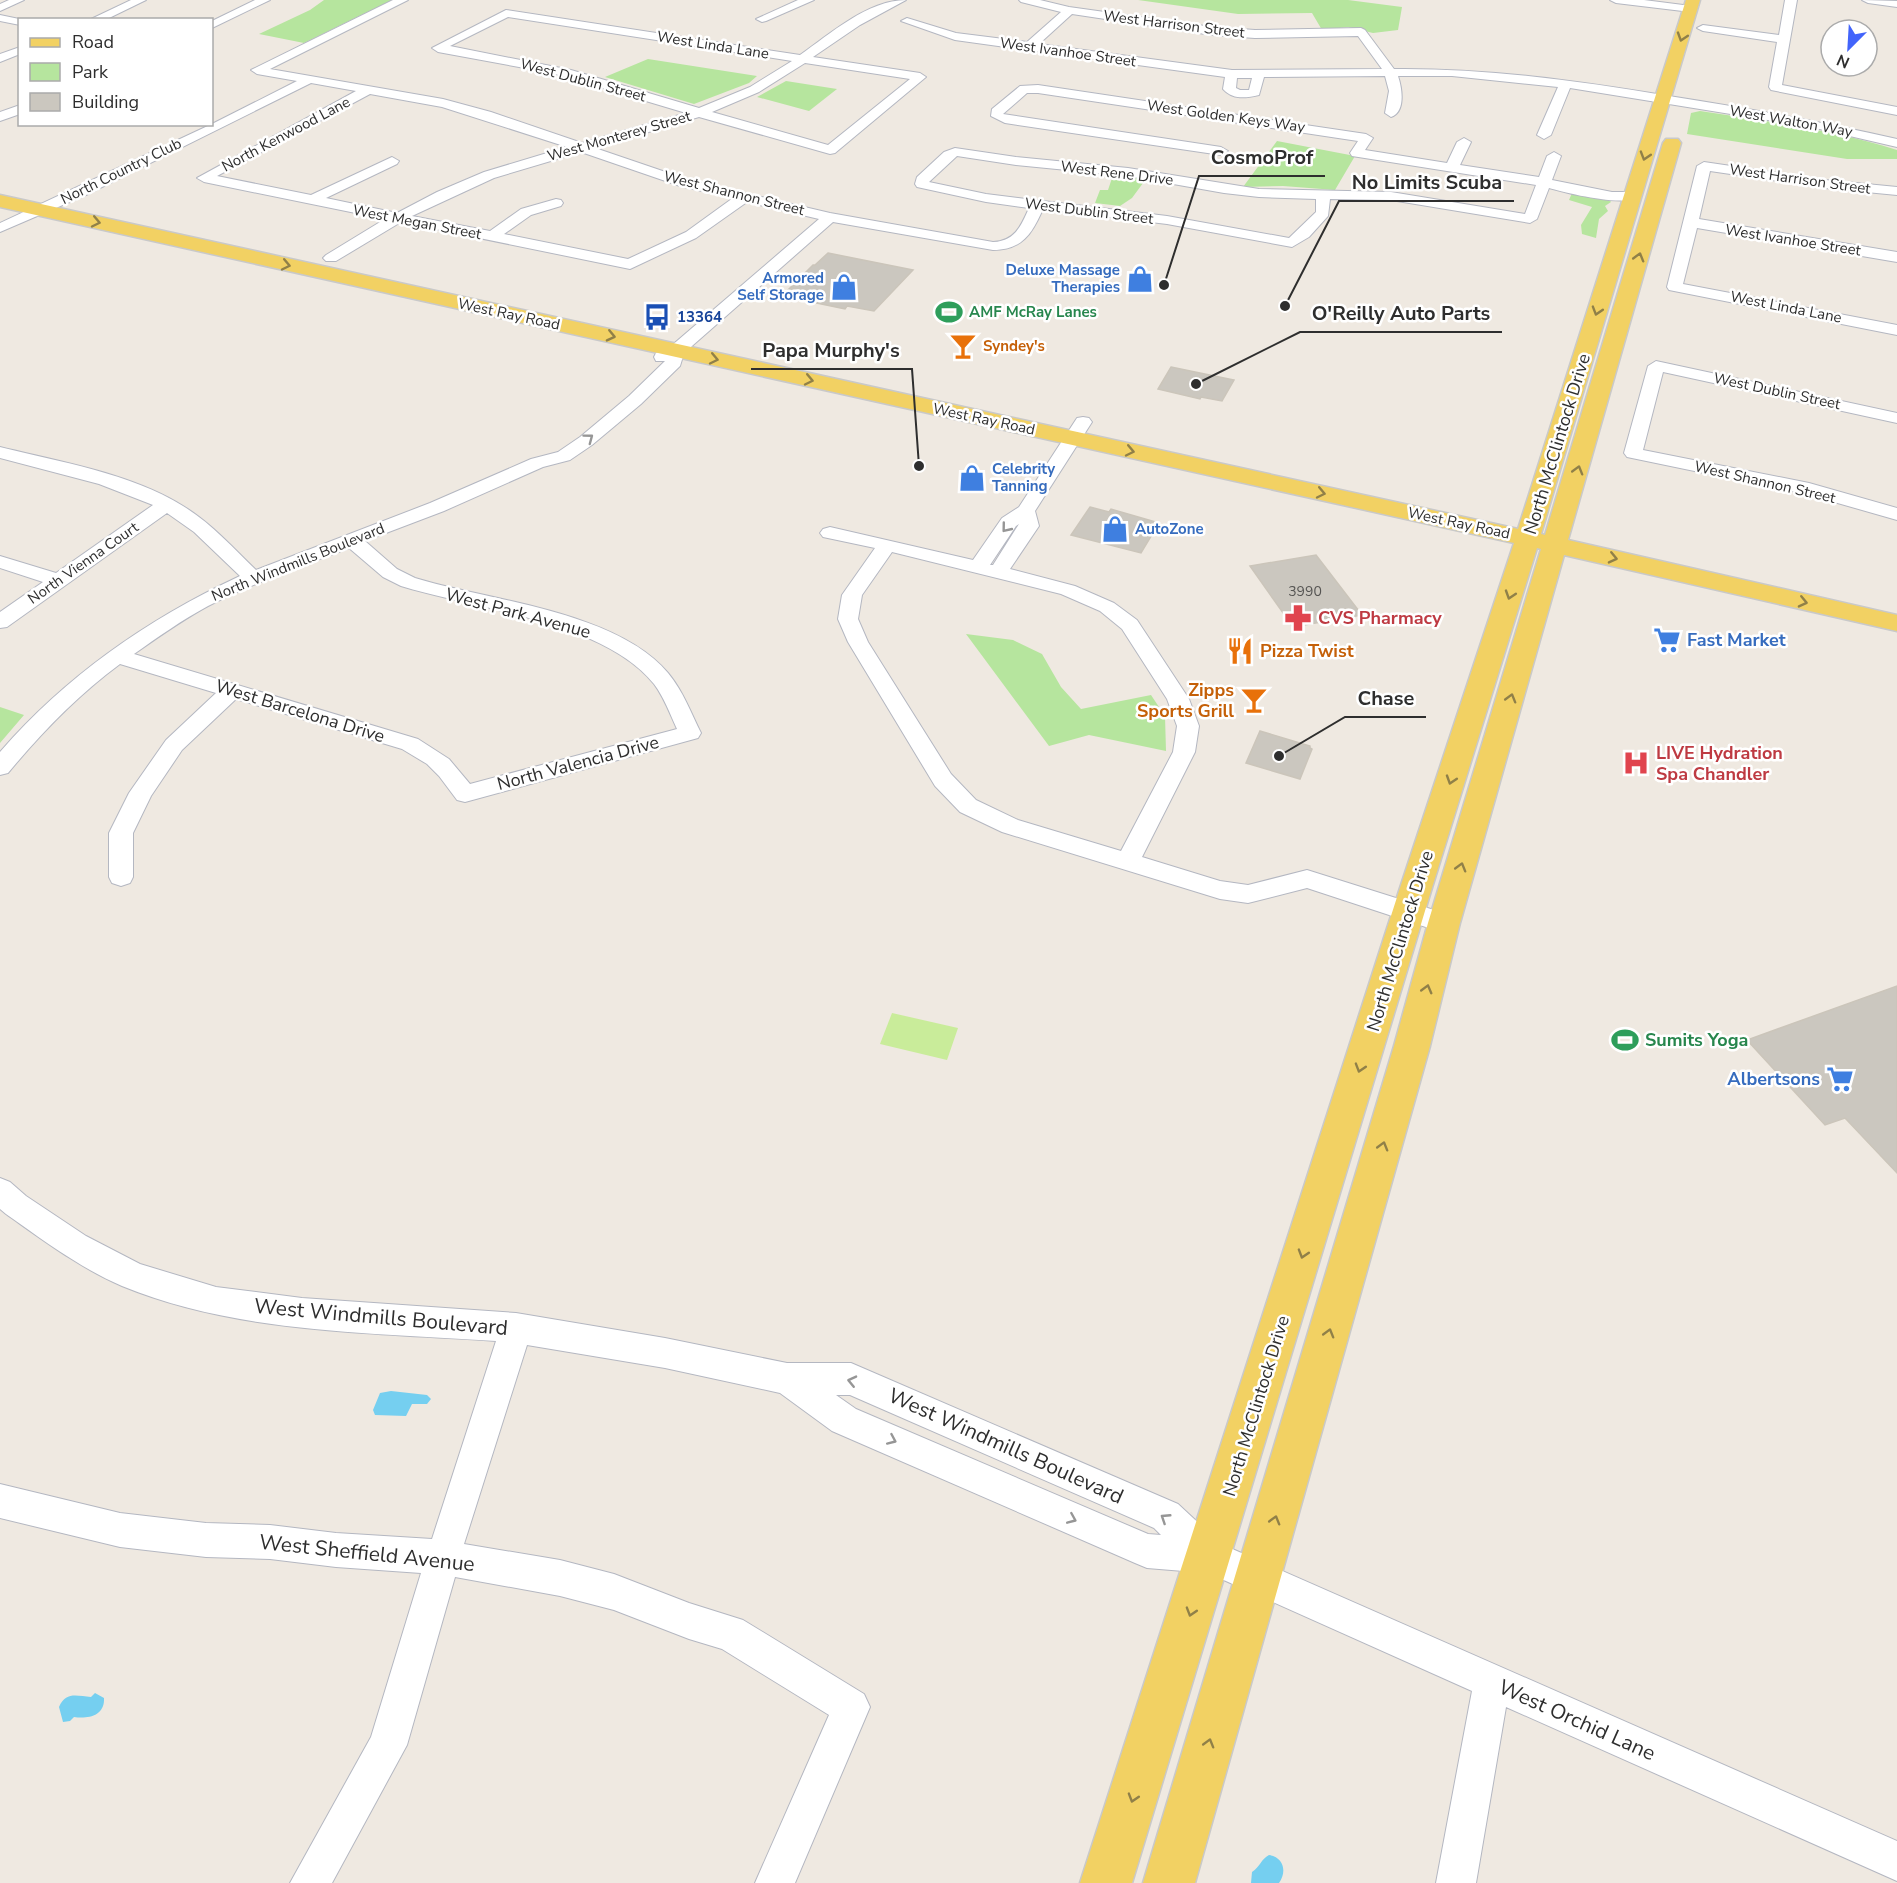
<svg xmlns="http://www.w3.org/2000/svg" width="1897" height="1883" viewBox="0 0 1897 1883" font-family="'Nunito Sans',sans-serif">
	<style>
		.green { fill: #b6e59e }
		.pitch { fill: #c9ec9a }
		.water { fill: #75cff0 }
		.building { fill: #cbc7bf; stroke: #cbc5ba; stroke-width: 1.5 }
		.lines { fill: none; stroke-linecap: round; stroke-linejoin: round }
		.minor-casing { stroke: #b4b7c1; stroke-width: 2 }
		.major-casing { stroke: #c9c9c9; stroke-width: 3 }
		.minor { fill: #fff; fill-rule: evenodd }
		.major { fill: #f2d163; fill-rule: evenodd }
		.oneway { stroke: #908048 }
		.oneway2 { stroke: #969696 }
		.labels { text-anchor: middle; stroke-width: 5; stroke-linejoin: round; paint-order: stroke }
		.far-number-label { font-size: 14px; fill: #555452 }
		.far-street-label { font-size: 15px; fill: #2e2e2e; stroke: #fff }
		.far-shop-label { font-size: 15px; font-weight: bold; fill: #366cbe; stroke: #fff; text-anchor: end }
		.far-leisure-label { font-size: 15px; font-weight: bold; fill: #27864d; stroke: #fff; text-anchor: start }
		.far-transit-label { font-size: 15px; font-weight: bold; fill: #164399; stroke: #fff; text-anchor: start }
		.far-food-label { font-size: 15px; font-weight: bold; fill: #c56008; stroke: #fff; text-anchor: start }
		.street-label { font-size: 18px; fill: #2e2e2e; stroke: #fff }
		.health-label { font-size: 18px; font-weight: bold; fill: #be3a42; stroke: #fff; text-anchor: start }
		.shop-label { font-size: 18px; font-weight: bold; fill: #366cbe; stroke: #fff; text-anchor: start }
		.food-label { font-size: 18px; font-weight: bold; fill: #c56008; stroke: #fff; text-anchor: start }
		.leisure-label { font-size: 18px; font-weight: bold; fill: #27864d; stroke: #fff; text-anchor: start }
		.near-street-label { font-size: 21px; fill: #2e2e2e; stroke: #fff }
		.leader { fill: none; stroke: #2e2e2e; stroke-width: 2 }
		.callout-dot { fill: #2e2e2e; stroke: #fff; stroke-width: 2 }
		.callout-label { font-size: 20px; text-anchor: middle; font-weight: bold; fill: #2e2e2e; stroke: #fff; stroke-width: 5; stroke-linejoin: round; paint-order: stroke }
	</style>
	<rect width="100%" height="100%" fill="#efe9e1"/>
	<path class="green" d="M324,0h68l-88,43 -45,-9 51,-24z
		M1138,0h210l54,7 -4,23 -25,3 -25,-6 -26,3 -10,-17 -74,1z
		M648,59l109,17 -8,7 -55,21 -89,-27z
		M786,81l51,8 -28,22 -52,-14z
		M1700,111c66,10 133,19 197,39v9h-50l-160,-25 4,-21z
		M1277,141l78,15 -20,34 -52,-4 -40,1z
		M1113,175l33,4 -14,19 -12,8 -25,-3 5,-13h8z
		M1572,193l21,5h15l3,4 -6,4 3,5 -9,8 -3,19 -14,-4 -1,-9 11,-18 -23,-7z
		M966,634l47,6 29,14 19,33 20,22 70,-14 14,21 1,35 -77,-16 -40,11z
		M0,707l24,8 -24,28z"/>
	<path class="pitch" d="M892,1013l66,15 -11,32 -67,-16z"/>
	<path class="water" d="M391,1391l36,4 4,4 -4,5h-15l-6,12 -31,-1 -2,-5 7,-17z
		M95,1693l9,5c1,18 -16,21 -30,19l-4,4 -7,1 -4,-15c7,-16 18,-11 32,-10z
		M1269,1855c15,2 18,17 10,28h-28l1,-11c8,-5 9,-13 17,-17z"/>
	<path class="building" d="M828,253l85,17 -39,41 -27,-5 -2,3 -38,-8 3,-3 -25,-5 28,-28h2z
		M1171,367l63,13 -12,21 -21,-4 -1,2 -42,-10z
		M1090,507l19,5 2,-3 48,14 -18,30 -70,-18z
		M1316,555l46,60 -69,12 -43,-61z
		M1260,731l50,15v2l2,1 -12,30 -54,-16z
		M1897,986v187l-52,-55 -20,7 -78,-85z"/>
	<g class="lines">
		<defs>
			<path id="minor" d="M9,0h15l-24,11v-7z
				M131,0h15l-41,20h-16z
				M255,0h15l-58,28v-7z
				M393,0h15l-138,69 173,30 48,13 91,31 104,-30 -134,-40 -114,-21 -6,-4 74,-38 294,45c30,-21 68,-55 106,-55l-46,25 -47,32 107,16 6,4 -91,76 -5,1 -131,-37 -104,31 94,32 141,33 163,29c22,-1 28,-16 36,-34l-43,-6 -69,-15 -2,-3 2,-7 27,-25 11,-4 61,9 112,11 131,21 132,3 134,22 11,-29 -184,-29 -2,-3 8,-12 -320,-48h-11l-24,21 218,33 7,4 -7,4 -216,-32 -14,-7 1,-7 28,-23 18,-1 328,49 7,4 -8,12 82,13 10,-21 7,-4 7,4 -11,23 79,12 8,-21 7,-4 7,4 -9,24 60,12h20l7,4c-12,12 -73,-3 -90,-8l-12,31 -7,4 -139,-23 -61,-1 -2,17 -19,21 -17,10 -125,-23 -124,-15c-11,25 -21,41 -50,41l-160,-28 -149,131 -4,13 -39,38 -49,41 -22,15 -27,7 -99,44 -79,30 32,28 18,9c75,23 201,33 253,95 15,18 23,40 33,60l-3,5 -233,64 -8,-2 -18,-24 -12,-12 -25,-15 -166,-50 -54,51 -31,46 -18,37v44l-3,6 -9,3 -9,-3 -3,-6v-44l20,-40 37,-53 50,-47 -96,-29c-42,31 -78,68 -112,109l-8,2v-23c67,-77 148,-133 240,-176l-46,-44 -27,-19 -160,114 -7,1v-16l43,-30 -43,-14v-12l56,17 97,-68 -54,-21 -99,-26v-11c60,15 130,26 183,59 28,17 50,42 73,64l174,-67 101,-44 27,-7 22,-15 49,-41 36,-35h-9l-2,-4 2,-4 14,-6 149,-128 -72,-17 -51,36 -66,31 -229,-47 -65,39h-10l-3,-3 3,-3 59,-36 -181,-37 -7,-4 159,-87 -45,-8 -225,112 -86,37v-9l212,-99 85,-43 -40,-7 -6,-4zM508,17l284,44 -42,26 -51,21 -128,-38 -121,-24zM805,63l105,16 -82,66 -116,-33 47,-20zM370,94l72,13 125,40 -83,25 -47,20 -40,21 -71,-15 71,-34 2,-3 -7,-4 -81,38 -94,-19zM581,152l99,34 53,12 -47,34 -58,27 -124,-25 27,-19 30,-9 2,-3 -2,-3 -5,-1 -35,10 -31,22 -78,-15 82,-38zM957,156l59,9 112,11 96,17 35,4 57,2v13l-27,26 -122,-22 -181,-22 -57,-12zM349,548l34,29 18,9c74,23 203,35 253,98 10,13 16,30 23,45l-207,55 -21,-25 -31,-20 -284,-85c24,-17 48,-34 74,-48 45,-23 94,-40 141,-58z
				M798,0h16l-48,21 -4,1 -6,-3z
				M1019,0h21l29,7 143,20 43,3 106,-2 4,2 29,39c93,-1 184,12 275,27 77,12 153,26 228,43v8l-86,-20 -241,-39 -19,47 -7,4 -7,-4 21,-48 -106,-11h-54c4,12 8,36 -7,41l-6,-4 4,-22 -4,-15 -121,1 -5,18c-13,3 -26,5 -36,-6l2,-12 -270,-37 -54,-19 6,-3 49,15 71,9 34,-30 -40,-10zM1072,14l140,21 43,3 103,-2 24,33 -150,1 -193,-26zM1237,78h15l-3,12h-9l-4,-2z
				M1610,0h34l47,6 6,3 -6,3 -75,-9z
				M1785,0h12l-15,85 115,22v8l-126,-25 -2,-3 8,-45 -74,-11 -6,-3 6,-3 76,10z
				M1862,0l35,1v6l-29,-4z
				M0,15l24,5h-4v5l-20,-4z
				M20,47v7l-20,8v-8z
				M20,105v9l-20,7v-9z
				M1704,162l121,18 72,7v8l-72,-7 -115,-17 -11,48 198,33v10l-200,-34 -14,56 214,41v10l-228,-45 -2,-3 30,-121z
				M1656,361l241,52v10l-234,-51 -20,78 166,33 88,25v12l-91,-26 -179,-37 -3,-4 24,-87z
				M1083,417l6,1 3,4 -57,89 4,15 -29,43 65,17 39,17 23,17 52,79 10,27 -4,26 -53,105 78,24 28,4 59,-15 146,46 4,7 -4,7 -9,3 -137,-45 -59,15 -28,-4 -218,-67 -42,-20 -25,-26 -87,-144 -10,-23 4,-24 33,-47 -52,-11 -3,-4 3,-4 7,-2 143,33 29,-42 17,-11 58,-89zM1019,524l-26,41h-3l26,-39zM892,552l169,42 39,17 22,18 45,70 10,27 -4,26 -52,99 -103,-31 -42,-20 -25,-26 -83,-132 -10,-23 4,-24z
				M0,1178l10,4 16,14 60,40 54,28 76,23 86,11 214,15 149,25 122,25h64l327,141 43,40 676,297v40l-391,-174 -30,176h-40l36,-192 -264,-118 -61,-5 -12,-5 -303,-132 -52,-38 -115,-25 -138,-23 -63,199 96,16 54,14 75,29 54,17 121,74 6,13 -75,176h-40l74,-168 -107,-66 -33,-10 -75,-29 -54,-14 -105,-19 -48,168 -75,138h-42l81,-146 50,-164 -85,-6 -66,-8 -64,-2 -86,-10 -120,-29v-34l120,29 86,10 64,2 66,8 96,6 64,-198c-125,-9 -257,-7 -374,-55 -42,-18 -79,-46 -116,-72l-6,-5zM836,1395h14l304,133 7,7 -13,-1 -292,-125z"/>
			<path id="major" d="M1686,0h14l-159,534 4,1 118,-392 3,-4h12l3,4 -113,397 329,75v16l-333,-76 -104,368 -30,123 -235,837h-52l251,-837 34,-123 113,-374 -4,-1 -106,343 -299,992h-52l319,-992 115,-348 -1514,-336v-12l1518,334z"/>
		</defs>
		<use href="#minor" class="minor-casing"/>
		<use href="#major" class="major-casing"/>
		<use href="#minor" class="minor"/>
		<use href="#major" class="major"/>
	</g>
	<defs><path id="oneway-chevron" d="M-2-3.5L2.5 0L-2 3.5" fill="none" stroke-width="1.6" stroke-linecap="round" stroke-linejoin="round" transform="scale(1.5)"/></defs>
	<g class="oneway">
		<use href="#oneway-chevron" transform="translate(1682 37) rotate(108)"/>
		<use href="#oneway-chevron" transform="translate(1645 156) rotate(107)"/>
		<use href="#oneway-chevron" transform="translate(96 222) rotate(12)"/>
		<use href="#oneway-chevron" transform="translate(1639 257) rotate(-74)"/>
		<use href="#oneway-chevron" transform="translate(286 265) rotate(12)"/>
		<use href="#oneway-chevron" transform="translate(1597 311) rotate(107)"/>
		<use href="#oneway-chevron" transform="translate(611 336) rotate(13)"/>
		<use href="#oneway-chevron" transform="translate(714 359) rotate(12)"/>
		<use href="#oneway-chevron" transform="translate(809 380) rotate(12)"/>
		<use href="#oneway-chevron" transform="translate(1130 451) rotate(12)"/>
		<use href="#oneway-chevron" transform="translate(1578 470) rotate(-74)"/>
		<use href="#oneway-chevron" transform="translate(1321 493) rotate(12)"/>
		<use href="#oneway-chevron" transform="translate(1613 558) rotate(13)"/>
		<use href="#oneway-chevron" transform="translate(1510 595) rotate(108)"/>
		<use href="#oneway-chevron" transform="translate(1803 602) rotate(13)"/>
		<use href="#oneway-chevron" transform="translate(1511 698) rotate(-74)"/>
		<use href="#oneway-chevron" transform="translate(1451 780) rotate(108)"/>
		<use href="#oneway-chevron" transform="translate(1461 867) rotate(-74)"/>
		<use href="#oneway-chevron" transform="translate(1427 989) rotate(-75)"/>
		<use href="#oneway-chevron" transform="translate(1360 1068) rotate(107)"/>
		<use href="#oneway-chevron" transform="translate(1383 1146) rotate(-74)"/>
		<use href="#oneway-chevron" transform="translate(1303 1254) rotate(107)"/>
		<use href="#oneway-chevron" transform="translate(1329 1333) rotate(-74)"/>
		<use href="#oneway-chevron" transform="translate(1275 1520) rotate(-74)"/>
		<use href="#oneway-chevron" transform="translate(1191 1612) rotate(107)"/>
		<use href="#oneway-chevron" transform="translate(1209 1743) rotate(-74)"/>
		<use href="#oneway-chevron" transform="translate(1133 1798) rotate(107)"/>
	</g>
	<g class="oneway2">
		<use href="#oneway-chevron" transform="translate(589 438) rotate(-37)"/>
		<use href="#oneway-chevron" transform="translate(1006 528) rotate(129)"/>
		<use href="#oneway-chevron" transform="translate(852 1381) rotate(-167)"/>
		<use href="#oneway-chevron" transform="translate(892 1440) rotate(24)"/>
		<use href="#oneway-chevron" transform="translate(1165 1518) rotate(-147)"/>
		<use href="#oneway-chevron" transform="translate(1072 1519) rotate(23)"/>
	</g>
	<defs>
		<symbol id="shop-bare" viewBox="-9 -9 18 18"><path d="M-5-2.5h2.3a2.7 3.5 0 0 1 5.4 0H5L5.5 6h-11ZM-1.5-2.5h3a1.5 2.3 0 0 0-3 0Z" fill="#3f7fe0" stroke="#fff" stroke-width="2.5" paint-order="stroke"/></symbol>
		<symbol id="stadium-bare" viewBox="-9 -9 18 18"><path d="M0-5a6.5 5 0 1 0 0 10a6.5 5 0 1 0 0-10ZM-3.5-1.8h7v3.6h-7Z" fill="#2e9e5b" stroke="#fff" stroke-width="2.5" paint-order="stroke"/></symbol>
		<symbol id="bus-bare" viewBox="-9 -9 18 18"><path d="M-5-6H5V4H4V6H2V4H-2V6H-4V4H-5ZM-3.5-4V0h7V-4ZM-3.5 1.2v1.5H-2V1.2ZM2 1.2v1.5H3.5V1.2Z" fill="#1a4fb4" stroke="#fff" stroke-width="2.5" paint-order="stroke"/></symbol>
		<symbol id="bar-bare" viewBox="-9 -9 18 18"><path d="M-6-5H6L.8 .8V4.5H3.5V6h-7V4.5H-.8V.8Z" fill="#e8710a" stroke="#fff" stroke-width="2.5" paint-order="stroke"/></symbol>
		<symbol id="pharmacy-bare" viewBox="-9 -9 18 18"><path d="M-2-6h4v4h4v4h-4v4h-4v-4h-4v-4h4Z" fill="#e0444e" stroke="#fff" stroke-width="2.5" paint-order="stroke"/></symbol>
		<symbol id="supermarket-bare" viewBox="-9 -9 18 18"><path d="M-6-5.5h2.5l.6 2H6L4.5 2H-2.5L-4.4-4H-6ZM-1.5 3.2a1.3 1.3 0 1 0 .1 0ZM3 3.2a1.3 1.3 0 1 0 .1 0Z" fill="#3f7fe0" stroke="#fff" stroke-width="2.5" paint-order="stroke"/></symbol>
		<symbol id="restaurant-bare" viewBox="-9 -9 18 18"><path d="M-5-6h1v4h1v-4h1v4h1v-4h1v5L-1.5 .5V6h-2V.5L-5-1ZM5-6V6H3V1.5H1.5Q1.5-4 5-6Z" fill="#e8710a" stroke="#fff" stroke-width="2.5" paint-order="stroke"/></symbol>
		<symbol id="hospital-bare" viewBox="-9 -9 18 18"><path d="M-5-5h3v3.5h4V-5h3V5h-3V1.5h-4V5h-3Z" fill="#e0444e" stroke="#fff" stroke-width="2.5" paint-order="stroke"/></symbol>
	</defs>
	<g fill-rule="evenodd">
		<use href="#shop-bare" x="1121" y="260" width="38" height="38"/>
		<use href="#shop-bare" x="825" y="268" width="38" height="38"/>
		<use href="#stadium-bare" x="930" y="293" width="38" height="38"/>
		<use href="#bus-bare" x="638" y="298" width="38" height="38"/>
		<use href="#bar-bare" x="944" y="327" width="38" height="38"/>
		<use href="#shop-bare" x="953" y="459" width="38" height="38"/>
		<use href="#shop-bare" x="1096" y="510" width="38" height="38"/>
		<use href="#pharmacy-bare" x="1279" y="599" width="38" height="38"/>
		<use href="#supermarket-bare" x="1648" y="621" width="38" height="38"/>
		<use href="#restaurant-bare" x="1221" y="632" width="38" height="38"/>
		<use href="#bar-bare" x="1235" y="681" width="38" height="38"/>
		<use href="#hospital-bare" x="1617" y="744" width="38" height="38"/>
		<use href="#stadium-bare" x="1606" y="1021" width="38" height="38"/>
		<use href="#supermarket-bare" x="1821" y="1060" width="38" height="38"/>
	</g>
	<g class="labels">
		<g class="far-number-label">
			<text x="1305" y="596">3990</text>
		</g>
		<g class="far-street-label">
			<text transform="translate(1174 24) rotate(7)" y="5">West Harrison Street</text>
			<text transform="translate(713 45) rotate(9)" y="5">West Linda Lane</text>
			<text transform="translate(1068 52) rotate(8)" y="5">West Ivanhoe Street</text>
			<text transform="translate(583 80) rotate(15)" y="5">West Dublin Street</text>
			<text transform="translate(1226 116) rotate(8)" y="5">West Golden Keys Way</text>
			<text transform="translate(1791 121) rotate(10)" y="5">West Walton Way</text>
			<text transform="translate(286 134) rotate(-28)" y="5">North Kenwood Lane</text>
			<text transform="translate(619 136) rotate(-16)" y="5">West Monterey Street</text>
			<text transform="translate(121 171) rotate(-26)" y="5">North Country Club</text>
			<text transform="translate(1117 173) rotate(7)" y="5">West Rene Drive</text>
			<text transform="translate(1800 179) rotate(8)" y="5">West Harrison Street</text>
			<text transform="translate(734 193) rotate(14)" y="5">West Shannon Street</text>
			<text transform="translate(1089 211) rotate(7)" y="5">West Dublin Street</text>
			<text transform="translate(417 222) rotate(11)" y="5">West Megan Street</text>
			<text transform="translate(1793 240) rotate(9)" y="5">West Ivanhoe Street</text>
			<text transform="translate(1786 307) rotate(11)" y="5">West Linda Lane</text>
			<text transform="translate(509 314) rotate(12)" y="5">West Ray Road</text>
			<text transform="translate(1777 391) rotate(12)" y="5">West Dublin Street</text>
			<text transform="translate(984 419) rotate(12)" y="5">West Ray Road</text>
			<text transform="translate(1765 482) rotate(13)" y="5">West Shannon Street</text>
			<text transform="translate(1459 523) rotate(12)" y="5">West Ray Road</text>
			<text transform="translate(298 562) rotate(-22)" y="5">North Windmills Boulevard</text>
			<text transform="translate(83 563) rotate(-35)" y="5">North Vienna Court</text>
		</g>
		<g class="far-shop-label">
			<text x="1120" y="275">Deluxe Massage<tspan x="1120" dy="17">Therapies</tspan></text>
			<text x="824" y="283">Armored<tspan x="824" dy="17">Self Storage</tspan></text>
			<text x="992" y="474" text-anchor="start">Celebrity<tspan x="992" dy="17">Tanning</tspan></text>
			<text x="1135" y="534" text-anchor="start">AutoZone</text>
		</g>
		<g class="far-leisure-label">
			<text x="969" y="317">AMF McRay Lanes</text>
		</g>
		<g class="far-transit-label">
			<text x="677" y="322">13364</text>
		</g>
		<g class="far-food-label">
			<text x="983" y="351">Syndey's</text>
		</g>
		<g class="street-label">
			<text transform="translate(1557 444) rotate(-73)" y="6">North McClintock Drive</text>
			<text transform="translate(518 613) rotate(15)" y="6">West Park Avenue</text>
			<text transform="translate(300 711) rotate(17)" y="6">West Barcelona Drive</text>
			<text transform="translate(578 763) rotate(-15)" y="6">North Valencia Drive</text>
			<text transform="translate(1400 941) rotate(-73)" y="6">North McClintock Drive</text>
			<text transform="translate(1256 1406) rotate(-73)" y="6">North McClintock Drive</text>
		</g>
		<g class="health-label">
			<text x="1318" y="624">CVS Pharmacy</text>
			<text x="1656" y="759">LIVE Hydration<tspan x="1656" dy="21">Spa Chandler</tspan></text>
		</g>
		<g class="shop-label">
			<text x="1687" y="646">Fast Market</text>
			<text x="1820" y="1085" text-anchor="end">Albertsons</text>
		</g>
		<g class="food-label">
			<text x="1260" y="657">Pizza Twist</text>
			<text x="1234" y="696" text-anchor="end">Zipps<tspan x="1234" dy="21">Sports Grill</tspan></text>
		</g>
		<g class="leisure-label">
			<text x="1645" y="1046">Sumits Yoga</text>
		</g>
		<g class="near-street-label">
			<text transform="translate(381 1317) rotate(5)" y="7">West Windmills Boulevard</text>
			<text transform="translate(1006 1446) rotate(24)" y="7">West Windmills Boulevard</text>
			<text transform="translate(367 1553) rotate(6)" y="7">West Sheffield Avenue</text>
			<text transform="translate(1577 1720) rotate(24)" y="7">West Orchid Lane</text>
		</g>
	</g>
	<path class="leader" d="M1164 285L1199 176H1325M1285 306L1339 201H1514M1196 384L1300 332H1502M919 466L912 369H751M1279 756L1345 717H1426"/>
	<g class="callout-dot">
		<circle cx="1164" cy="285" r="6"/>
		<circle cx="1285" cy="306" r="6"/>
		<circle cx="1196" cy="384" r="6"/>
		<circle cx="919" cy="466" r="6"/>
		<circle cx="1279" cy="756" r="6"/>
	</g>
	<g class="callout-label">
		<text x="1262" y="164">CosmoProf</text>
		<text x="1427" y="189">No Limits Scuba</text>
		<text x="1401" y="320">O'Reilly Auto Parts</text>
		<text x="831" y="357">Papa Murphy's</text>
		<text x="1386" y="705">Chase</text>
	</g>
	<rect x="18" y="18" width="195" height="108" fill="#ffffff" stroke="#ababab" stroke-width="1.5"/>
	<rect x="30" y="38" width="30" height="9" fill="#f2d163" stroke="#ababab" stroke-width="1.5"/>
	<text x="72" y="48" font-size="18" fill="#2e2e2e">Road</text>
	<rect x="30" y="63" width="30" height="18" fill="#b6e59e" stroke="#ababab" stroke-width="1.5"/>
	<text x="72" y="78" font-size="18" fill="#2e2e2e">Park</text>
	<rect x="30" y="93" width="30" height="18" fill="#cbc7bf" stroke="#ababab" stroke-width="1.5"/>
	<text x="72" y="108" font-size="18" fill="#2e2e2e">Building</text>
	<g transform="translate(1849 48) rotate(204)"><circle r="28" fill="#ffffff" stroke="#ababab" stroke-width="1.5"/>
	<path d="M0-4.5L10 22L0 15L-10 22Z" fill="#4264fb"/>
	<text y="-9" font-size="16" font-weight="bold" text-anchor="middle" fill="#2e2e2e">N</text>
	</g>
</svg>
